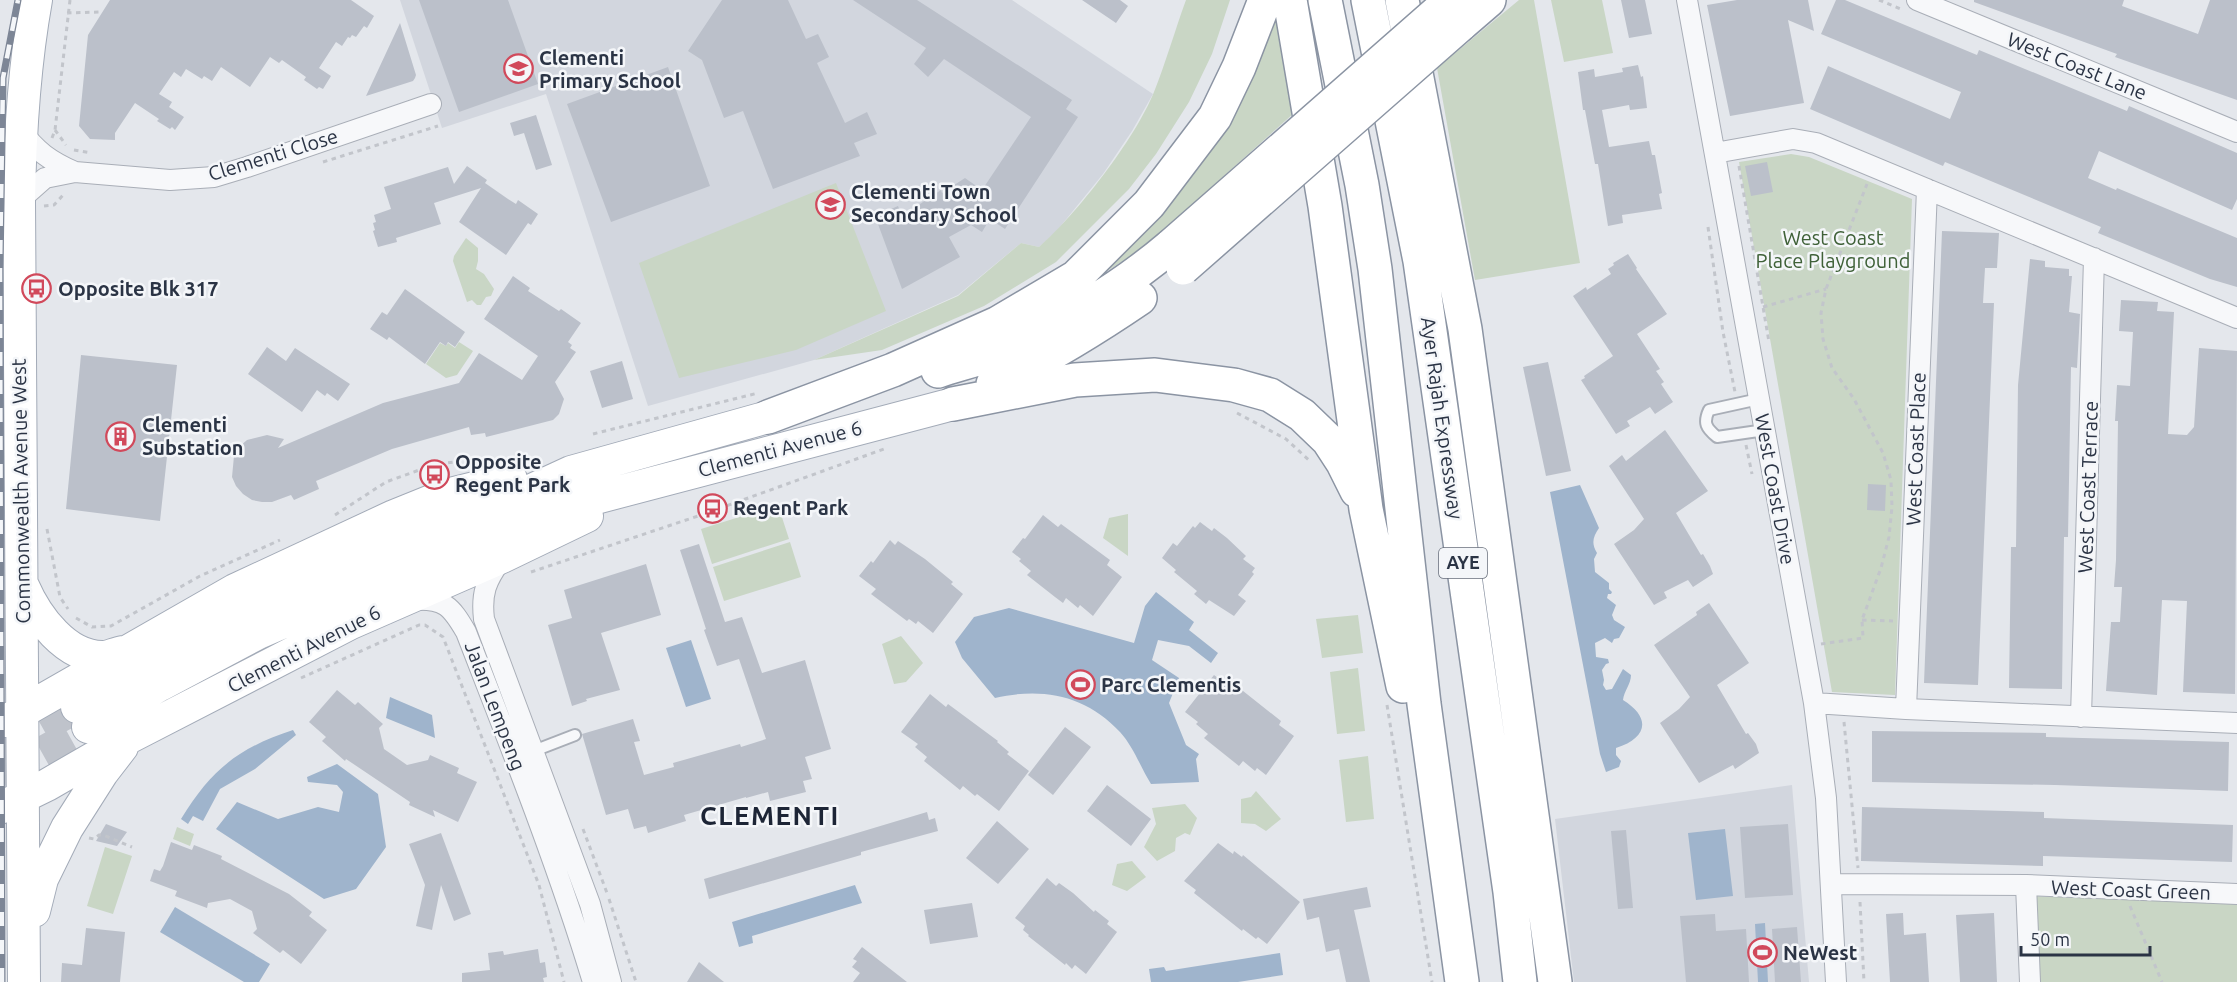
<svg xmlns="http://www.w3.org/2000/svg" width="2237" height="982" viewBox="0 0 2237 982" font-family="Ubuntu,sans-serif">
	<style>
		.built { fill: #d2d6de }
		.green { fill: #c9d6c5 }
		.water { fill: #9fb4cc }
		.building { fill: #bbc0ca }
		.lines { fill: none; stroke-linecap: round; stroke-linejoin: round }
		.primary-tunnel { stroke: #bfc3cb; stroke-width: 32; stroke-dasharray: 32 16; stroke-linecap: butt }
		.service-casing { stroke: #a9aeb7; stroke-width: 14 }
		.minor-casing { stroke: #a9aeb7; stroke-width: 22 }
		.primary-casing { stroke: #a3abb8; stroke-width: 34 }
		.motorway-casing { stroke: #8b94a3; stroke-width: 36 }
		.path { stroke: #c2c5cb; stroke-width: 3; stroke-dasharray: 4.5 4.5; stroke-linecap: butt }
		.service { stroke: #f7f8fa; stroke-width: 10 }
		.minor { stroke: #f7f8fa; stroke-width: 20 }
		.primary { stroke: #fff; stroke-width: 32 }
		.motorway { stroke: #fff; stroke-width: 33 }
		.rail-casing { stroke: #7d8696; stroke-width: 7 }
		.rail { stroke: #f4f6f9; stroke-width: 4.5; stroke-dasharray: 14; stroke-linecap: butt }
		.motorway-bridge-casing { stroke: #8b94a3; stroke-width: 36; stroke-linecap: butt }
		.motorway-bridge { stroke: #fff; stroke-width: 33 }
		.labels { text-anchor: middle; stroke-width: 5; stroke-linejoin: round; paint-order: stroke }
		.shield { fill: #f4f6f9; stroke: #676e7b; stroke-width: 1.5 }
		.shield-label { font-size: 18px; font-weight: bold; fill: #2b3445 }
		.poi-label { font-size: 20px; font-weight: bold; fill: #2b3445; stroke: #f4f6f9; text-anchor: start }
		.street-label { font-size: 20px; fill: #2b3445; stroke: #f4f6f9 }
		.park-label { font-size: 20px; fill: #3f6138; stroke: #f4f6f9 }
		.district-label { font-size: 26px; font-weight: bold; letter-spacing: 1.5px; fill: #1d2536; stroke: #f4f6f9 }
	</style>
	<rect width="100%" height="100%" fill="#e4e7ec"/>
	<path class="built" d="M400,0h612l141,94 -21,37 -29,43 -48,59 -16,14 -18,-4 -63,52 -144,65 -166,46 -102,-312 -104,34z
		M1792,785l17,197h-235l-19,-163z"/>
	<path class="green" d="M1186,0h44l-18,54 -23,48 -33,52 -27,35 -73,73 -72,44 -102,44 -68,10 144,-64 63,-53 18,4c38,-33 96,-108 115,-155 12,-30 21,-62 32,-92z
		M1519,0h15l46,263 -105,17 -38,-212z
		M1551,0h51l11,53 -49,9z
		M1278,10l16,103 -129,116 -31,25 -51,32 141,-160 29,-49 20,-49z
		M1791,154l18,3 103,42 -17,496 -63,-3 -93,-530z
		M836,183l50,128 -90,39 -117,28 -40,-115z
		M466,238l12,10v13l-2,8 8,5 10,15 -3,7 -5,1 -5,8h-4l-5,-5 -5,2 -14,-41 1,-5z
		M459,342l14,9 -16,24 -11,3 -20,-14 14,-21 6,3 2,-3 7,5z
		M778,505l11,34 -77,25 -11,-35z
		M1128,514v42l-25,-18 6,-20z
		M790,542l11,35 -77,24 -11,-34z
		M1358,615l5,38 -41,5 -6,-39z
		M901,636l22,27 -17,19 -12,2 -12,-40z
		M1358,668l7,63 -28,3 -7,-62z
		M1368,756l6,63 -28,3 -7,-62z
		M1256,791l25,28 -15,12 -11,-7 -14,-1v-24l10,-2z
		M1185,804l12,14 -7,17 -5,-2 -9,5 -1,13 -18,10 -13,-14 12,-23 -4,-16z
		M177,827l17,7 -4,12 -17,-7z
		M105,847l27,9 -19,58 -26,-8z
		M1132,861l14,16 -19,14 -15,-6 5,-21z
		M2031,896l206,8v78h-202z"/>
	<path class="water" d="M1580,485l19,43c-6,9 -8,15 -2,25l-3,6 1,13 14,11v6l3,3 -1,2h-3l-1,4 9,7 -4,10 2,5 11,7 -6,11 -5,1 -2,4 -7,-5 -10,5 1,14 12,2 1,4 -3,1 -4,6 2,10 -1,5 3,5 6,-1 11,-20 8,6c0,9 -7,16 -8,25 29,18 24,38 -7,48v7l5,6 -2,6 -13,5 -6,-18 -50,-262z
		M1156,592l38,30 -5,8 29,23 -7,10 -22,-17 -31,-6 -6,20 27,18 -10,25 17,42 13,9 -3,5 3,23 -48,2c-10,-16 -18,-38 -31,-52 -34,-37 -78,-45 -125,-34l-33,-40 -7,-16 19,-25 35,-9 125,35 11,-37z
		M691,640l20,59 -25,8 -20,-59z
		M390,697l42,18 3,23 -49,-20z
		M293,730l3,5 -41,34 -35,20 -17,32 -10,-5 -5,8 -7,-5c30,-49 57,-71 112,-89z
		M337,764l41,30 8,53 -30,42 -32,10 -108,-70 21,-27 41,17 40,-12 21,5 4,-20 -6,-7 -29,-3 -1,-5z
		M1725,829l8,67 -37,4 -8,-67z
		M855,885l7,18 -110,33 1,7 -14,4 -7,-25z
		M175,907l95,57 -11,18h-15l-84,-50z
		M1765,923l3,59h-10l-3,-58z
		M1280,953l3,22 -45,7h-87l-2,-13 15,-2 2,4z"/>
	<path class="building" d="M110,0h241l23,16 -7,12 -3,-2 -8,11 -4,-2 -2,3 -2,-1 -6,9 -6,-4 -17,26 12,8 -8,13 -4,-2 -2,2 -13,-9 2,-3 -24,-17 -3,3 -9,-6 -20,30 -29,-20 -9,14 -8,-5 -2,3 -16,-10 -5,8 -7,-5 -15,22 13,8 -3,5 15,10 -9,13 -3,-3 -2,2 -13,-8 2,-2 -24,-16 -20,30v7l-25,-1 -11,-13 9,-91z
		M419,0h89l30,84 -79,28z
		M722,0h66l18,39 12,-5 11,23 -12,6 28,60 22,-11 10,22 -23,9 6,13 -87,33 -30,-78 -19,7 -22,-58 -14,-9z
		M853,0h64l155,100 -6,9 12,8 -73,112 -15,-10 -8,13 -11,-7 -22,12 11,20 -58,32 -27,-73 23,-10 4,10 39,-26 1,3 23,-15 17,12 49,-73 -87,-58 -16,18 -14,-13 12,-16z
		M1082,0h38l8,6 -12,17z
		M1621,0h24l7,34 -23,4z
		M1737,0h71l6,31 -26,-11 16,83 -74,13 -23,-111z
		M1836,0h9l132,55 2,-5 148,61 2,-5 108,47v46l-5,11 -133,-59 -11,27 28,12 1,-2 120,50v49l-27,-8 -112,-46 3,-6 -156,-65 -2,4 -133,-57 18,-43 122,53 11,-27 -140,-58z
		M1974,0h150l-2,6 76,28 12,-34h27v100l-122,-43 2,-3 -143,-52z
		M400,23l16,52 -1,3 -2,3 -47,15z
		M1638,65l3,12 2,-1 4,32 -17,2 -1,-5 -27,5 7,37 40,-6 3,14h3l7,38 -3,1 3,15 -40,6 1,8 -15,3 -10,-62h-3l-10,-54h-2l-5,-38 16,-3 1,8 28,-5 -1,-4z
		M668,67l42,119 -99,36 -44,-118z
		M536,115l16,50 -16,5 -12,-37 -10,3 -4,-13z
		M1767,162l6,30 -22,4 -6,-30z
		M467,166l20,14 -2,3 23,16 8,5 2,-4 20,14 -7,11 -3,-2 -22,32 -47,-33 22,-34 -47,15 7,21 -45,14 1,4 -19,5 -5,-16 2,-1 -2,-7 3,-1 -2,-7 17,-6 -7,-22 64,-20 6,17z
		M1942,231l57,2 -2,35h-12l-2,35h11l-16,382 -54,-2z
		M1628,254l9,14 -1,1 31,45 -30,20 23,35 -4,2 8,11 -3,2 12,18 -18,12 -5,-7 -23,14 3,5 -14,8 -35,-54 4,-2 -1,-2 29,-20 -40,-60 13,-9 1,3 24,-16 -3,-5 6,-4 -1,-2z
		M2030,259l15,2v6l24,2v7h3l-3,36 11,2 -3,54 -6,-1 -3,170h-4l-2,152 -53,-1 2,-141h5l2,-162z
		M513,276l17,12 -2,3 31,20 2,-2 20,14 -13,19 4,3 -2,3 6,4 -21,30 9,17 -5,15 -6,6 -67,17 -1,-4 -14,2 -2,-8 -77,22 -76,32 3,8 -25,11 -3,-5 -19,7h-10l-10,-2 -9,-6 -7,-8 -4,-9 2,-21 5,-9 8,-7 20,-5 17,4 -6,9 105,-45 76,-20 20,-30 43,27 16,-24 -54,-37z
		M405,289l60,43 -10,15 -7,-5 -2,4 -6,-4 -15,22 -36,-27 -2,3 -17,-11 12,-17 5,3z
		M2121,300l37,2 -1,9 17,1 -6,122 19,1 7,-8 5,-79 38,3 -2,343 -52,-2 4,-91 -25,-1 -5,95 -51,-4 5,-69h9l2,-35h-8l2,-27 2,-139h-3l2,-36 13,1 3,-54 -14,-1z
		M267,347l19,14 9,-13 55,36 -12,17 -11,-8 -2,3 -8,-6 -15,22 -54,-38z
		M81,355l96,10 -17,156 -94,-12z
		M622,361l11,38 -31,9 -12,-37z
		M1548,362l23,109 -25,5 -23,-109z
		M1665,430l43,61 -32,22 25,42 2,-1 7,12 3,8 -20,13 -5,-7 -24,12 3,6 -13,7 -40,-61 20,-14 10,-11 -35,-53 13,-11 4,6z
		M1868,484l18,1 -1,26 -18,-1z
		M1043,515l15,12 3,-3 49,36 -3,5 15,12 -29,39 -13,-11 -2,3 -12,-10 -3,5 -8,-6 -28,-22 4,-4 -12,-10 2,-2 -9,-7 11,-14 2,1z
		M1200,522l12,9 2,-3 13,10 19,18 -3,3 12,9 -3,4 2,2 -16,21 8,6 -12,15 -25,-16 -3,4 -12,-10 3,-3 -23,-19 2,-2 -14,-12 11,-15 4,3 16,-20 2,2z
		M890,540l5,5 3,-4 27,18 28,23 -2,2 12,10 -30,39 -15,-12 -2,3 -7,-5 -2,2 -36,-27 5,-5 -17,-13 12,-15 2,2z
		M699,544l26,78 17,-5 20,56 43,-13 26,89 -26,8 7,22 -9,2 3,11 -36,9 -2,-9 -22,6v-1l-62,18 2,6 -38,12 -2,-7 -12,3 -6,-20 -22,6 -24,-81 51,-15 7,22 -6,1 10,33 30,-8 -1,-4 67,-19 1,3 25,-8 -27,-80 -22,7 -13,-36 2,-1 -26,-79z
		M646,564l15,51 -60,18 19,57 -34,9 1,2 -15,5 -24,-81 24,-7 -8,-28z
		M1709,603l40,60 -32,22 29,49 2,-1 8,11 3,9 -24,16 -2,-4 -34,18 -39,-60 19,-14 11,-12 -36,-52 43,-30 -1,-3z
		M1214,675l16,12 3,-4 48,38 -2,4 15,11 -28,39 -9,-7 -2,3 -12,-10 -4,5 -35,-28 4,-4 -12,-10 2,-2 -13,-10z
		M337,690l18,15 3,-3 25,22 -4,4 5,21 23,16 21,-5 2,-5 29,13 -2,5 20,9 -19,40 -25,-12 2,7 -26,-12 1,-3 -64,-43 -1,2 -23,-20 4,-4 -17,-15z
		M930,694l16,13 2,-3 50,37 -1,1 12,10 -2,2 22,17 -30,40 -22,-17 -2,2 -12,-10 -3,4 -36,-29 3,-4 -12,-10 3,-3 -17,-12z
		M1065,727l26,20 -38,48 -25,-20z
		M1872,731l174,2v4l183,5 -1,49 -173,-6 -183,-3z
		M1107,785l44,34 -20,27 -44,-35z
		M1862,807l182,5v6l189,7 -1,37 -189,-6v10l-182,-5z
		M927,812l2,8 6,-2 3,13 -77,21v3l-152,44 -5,-20z
		M997,821l32,28 -31,35 -32,-26z
		M106,824l21,8 -10,14 -21,-5z
		M1788,824l5,71 -48,3 -5,-71z
		M1626,830l7,78 -15,1 -7,-78z
		M441,833l30,81 -17,7 -13,-36 -9,45 -16,-4 9,-41 -16,-41z
		M171,842l21,8 2,-5 28,11 -1,3 68,35 23,18 -3,4 18,14 -26,34 -18,-14 -3,3 -27,-20 4,-4 -5,-18 -22,-12 -22,4 -1,5 -32,-12 2,-5 -27,-10 4,-12 6,2 3,-5z
		M1218,843l15,11 1,-3 8,6 1,-2 57,47 -33,42 -9,-7 -2,2 -13,-10 -1,2 -48,-38 2,-3 -12,-9z
		M1047,878l9,8 3,-3 14,10 21,19 1,-2 14,11 -2,3 10,8 -31,42 -11,-9 -3,4 -6,-6 -1,2 -37,-29 1,-1 -6,-5 2,-4 -10,-8z
		M1367,887l4,20 -17,3 16,72h-24l-7,-33 -13,3 -7,-35 -12,3 -4,-21z
		M972,903l6,34 -48,7 -6,-34z
		M1903,913l1,22 22,-2 3,49h-39l-4,-68z
		M1994,913l3,69h-37l-4,-67z
		M1715,914l1,17 30,-2 3,53h-63l-6,-66z
		M1797,927l4,55h-26l-3,-53z
		M86,928l39,4 -5,50h-59l1,-19 20,2z
		M862,947l45,35h-54l7,-9 -8,-6 5,-6 -4,-2z
		M538,949l2,14 5,-1 2,15 -4,1 1,4h-82v-9l28,-3 -2,-17 15,-2 1,4z
		M699,962l25,20h-37z"/>
	<g class="lines">
		<path class="primary-tunnel" d="M0,750l77,-43
			M0,776l88,-49"/>
		<defs>
			<path id="service" d="M1759,399l-50,11c-6,13 -3,18 8,27l48,-7
				M531,752l44,-17"/>
			<path id="minor" d="M1687,0l127,703 12,95 10,184
				M1917,0l320,132
				M20,129c16,22 30,32 55,43
				M1715,153l78,-14 23,4 421,175
				M19,201l26,-23 30,-6 95,8 44,-3 33,-10 184,-63
				M501,560c-15,21 -20,33 -17,59l106,285 21,78
				M413,600c31,-2 38,6 53,32 45,116 91,231 127,350
				M1814,703l92,6 331,14
				M1906,709l21,-520
				M2081,717l13,-459
				M1831,884l195,1 211,9
				M2026,885l4,97"/>
			<path id="primary" d="M23,586c13,30 43,73 82,71 5,-1 12,-4 18,-5
				M77,707l74,-44 97,-51 212,-97 48,-14 63,-29 197,-55
				M6,721l229,-131 159,-74 52,-21 65,-16
				M88,727l72,-42 98,-52 209,-91 56,-21 65,-21 365,-96
				M0,808l47,-23 83,-48 221,-114 151,-66 85,-41
				M34,911l8,-32 25,-51 35,-55 20,-26
				M24,982l-5,-781c1,-68 5,-134 17,-201"/>
			<path id="motorway" d="M1290,0l35,206 41,303 37,177
				M1325,0l37,185 13,84 49,435 38,278
				M1368,0l52,261 90,631 10,90
				M1402,0l63,329 90,653
				M1460,25l29,-25
				M938,371c24,-8 51,-14 74,-25 57,-27 112,-60 160,-101
				M993,384c51,-24 100,-54 147,-86
				M953,404l122,-24 80,-5 79,10 36,10 32,20 26,25 15,23 14,28
				M768,417l125,-47 105,-47 78,-46 73,-73 66,-87 24,-50 26,-67"/>
		</defs>
		<use href="#service" class="service-casing"/>
		<use href="#minor" class="minor-casing"/>
		<use href="#primary" class="primary-casing"/>
		<use href="#motorway" class="motorway-casing"/>
		<path class="path" d="M1879,0l24,10
			M67,13l35,-1
			M55,130l11,15
			M52,138l3,-8 15,-130
			M74,150l17,3
			M323,162l115,-36
			M1739,166l30,176
			M44,206l10,-1 10,-11
			M1708,227l15,105 12,60
			M1763,307l63,-18
			M1237,413l49,26 25,23
			M593,434l165,-41
			M1746,445l6,29
			M335,515l51,-33 47,-17 28,-4
			M47,529l13,68 8,12
			M531,572l170,-57 183,-66
			M76,618l16,9 19,-1 89,-50 80,-36
			M1862,620l31,1
			M1821,644l42,-6 -1,-18 19,-52 8,-31 3,-30 -1,-27 -8,-27 -29,-54 -22,-31 -9,-29 -2,-26 5,-24 41,-105
			M301,678l118,-53h6l18,12 96,248 25,97
			M1387,705l45,277
			M1844,722l14,146
			M583,829l24,64
			M89,838l5,1 5,-4h4l29,12
			M609,899l27,83
			M1860,902l4,80
			M2130,906l32,76"/>
		<use href="#service" class="service"/>
		<use href="#minor" class="minor"/>
		<use href="#primary" class="primary"/>
		<use href="#motorway" class="motorway"/>
		<defs>
			<path id="rail" d="M2,982l-2,-713 3,-191 15,-78"/>
		</defs>
		<use href="#rail" class="rail-casing"/>
		<use href="#rail" class="rail"/>
		<defs>
			<path id="motorway-bridge" d="M1172,245l276,-242
				M1183,268l277,-243"/>
		</defs>
		<use href="#motorway-bridge" class="motorway-bridge-casing"/>
		<use href="#motorway-bridge" class="motorway-bridge"/>
	</g>
	<defs>
		<symbol id="school-ring" viewBox="-11 -11 22 22"><circle r="9.5" fill="#f4f6f9" stroke="#d1495b" stroke-width="1.5"/><path d="M0-5L7-2L0 1L-7-2ZM-4 1L0 2.5L4 1V4Q0 6-4 4Z" fill="#d1495b"/></symbol>
		<symbol id="bus-ring" viewBox="-11 -11 22 22"><circle r="9.5" fill="#f4f6f9" stroke="#d1495b" stroke-width="1.5"/><path d="M-5-6H5V4H4V6H2V4H-2V6H-4V4H-5ZM-3.5-4V0h7V-4ZM-3.5 1.2v1.5H-2V1.2ZM2 1.2v1.5H3.5V1.2Z" fill="#d1495b"/></symbol>
		<symbol id="building-ring" viewBox="-11 -11 22 22"><circle r="9.5" fill="#f4f6f9" stroke="#d1495b" stroke-width="1.5"/><path d="M-4-6H4V6H1V3H-1V6H-4ZM-2.5-4.3h1.7v1.8h-1.7ZM.8-4.3h1.7v1.8H.8ZM-2.5-1h1.7V.8h-1.7ZM.8-1h1.7V.8H.8Z" fill="#d1495b"/></symbol>
		<symbol id="stadium-ring" viewBox="-11 -11 22 22"><circle r="9.5" fill="#f4f6f9" stroke="#d1495b" stroke-width="1.5"/><path d="M0-5a6.5 5 0 1 0 0 10a6.5 5 0 1 0 0-10ZM-3.5-1.8h7v3.6h-7Z" fill="#d1495b"/></symbol>
	</defs>
	<g fill-rule="evenodd">
		<use href="#school-ring" x="502" y="52" width="33" height="33"/>
		<use href="#school-ring" x="814" y="188" width="33" height="33"/>
		<use href="#bus-ring" x="20" y="272" width="33" height="33"/>
		<use href="#building-ring" x="104" y="420" width="33" height="33"/>
		<use href="#bus-ring" x="418" y="458" width="33" height="33"/>
		<use href="#bus-ring" x="696" y="492" width="33" height="33"/>
		<use href="#stadium-ring" x="1064" y="668" width="33" height="33"/>
		<use href="#stadium-ring" x="1746" y="936" width="33" height="33"/>
	</g>
	<g class="labels">
		<rect class="shield" x="1439" y="548" width="48" height="30" rx="4.5"/>
		<g class="shield-label">
			<text x="1463" y="569">AYE</text>
		</g>
		<g class="poi-label">
			<text x="539" y="65">Clementi<tspan x="539" dy="23">Primary School</tspan></text>
			<text x="851" y="199">Clementi Town<tspan x="851" dy="23">Secondary School</tspan></text>
			<text x="58" y="296">Opposite Blk 317</text>
			<text x="142" y="432">Clementi<tspan x="142" dy="23">Substation</tspan></text>
			<text x="455" y="469">Opposite<tspan x="455" dy="23">Regent Park</tspan></text>
			<text x="733" y="515">Regent Park</text>
			<text x="1101" y="692">Parc Clementis</text>
			<text x="1783" y="960">NeWest</text>
		</g>
		<g class="street-label">
			<text transform="translate(2077 66) rotate(22)" y="7">West Coast Lane</text>
			<text transform="translate(273 155) rotate(-17)" y="7">Clementi Close</text>
			<text transform="translate(1442 418) rotate(82)" y="7">Ayer Rajah Expressway</text>
			<text transform="translate(780 449) rotate(-15)" y="7">Clementi Avenue 6</text>
			<text transform="translate(1916 449) rotate(-88)" y="7">West Coast Place</text>
			<text transform="translate(2088 487) rotate(-88)" y="7">West Coast Terrace</text>
			<text transform="translate(1775 489) rotate(80)" y="7">West Coast Drive</text>
			<text transform="translate(21 491) rotate(-91)" y="7">Commonwealth Avenue West</text>
			<text transform="translate(304 649) rotate(-27)" y="7">Clementi Avenue 6</text>
			<text transform="translate(495 706) rotate(69)" y="7">Jalan Lempeng</text>
			<text transform="translate(2131 890) rotate(2)" y="7">West Coast Green</text>
		</g>
		<g class="park-label">
			<text x="1833" y="245">West Coast<tspan x="1833" dy="23">Place Playground</tspan></text>
		</g>
		<g class="district-label">
			<text x="770" y="825">CLEMENTI</text>
		</g>
	</g>
	<path d="M2021 946v9h129v-9" fill="none" stroke="#2b3445" stroke-width="3"/>
	<text x="2030" y="946" font-size="18" fill="#2b3445" stroke="#f4f6f9" stroke-width="4.5" paint-order="stroke">50 m</text>
</svg>
